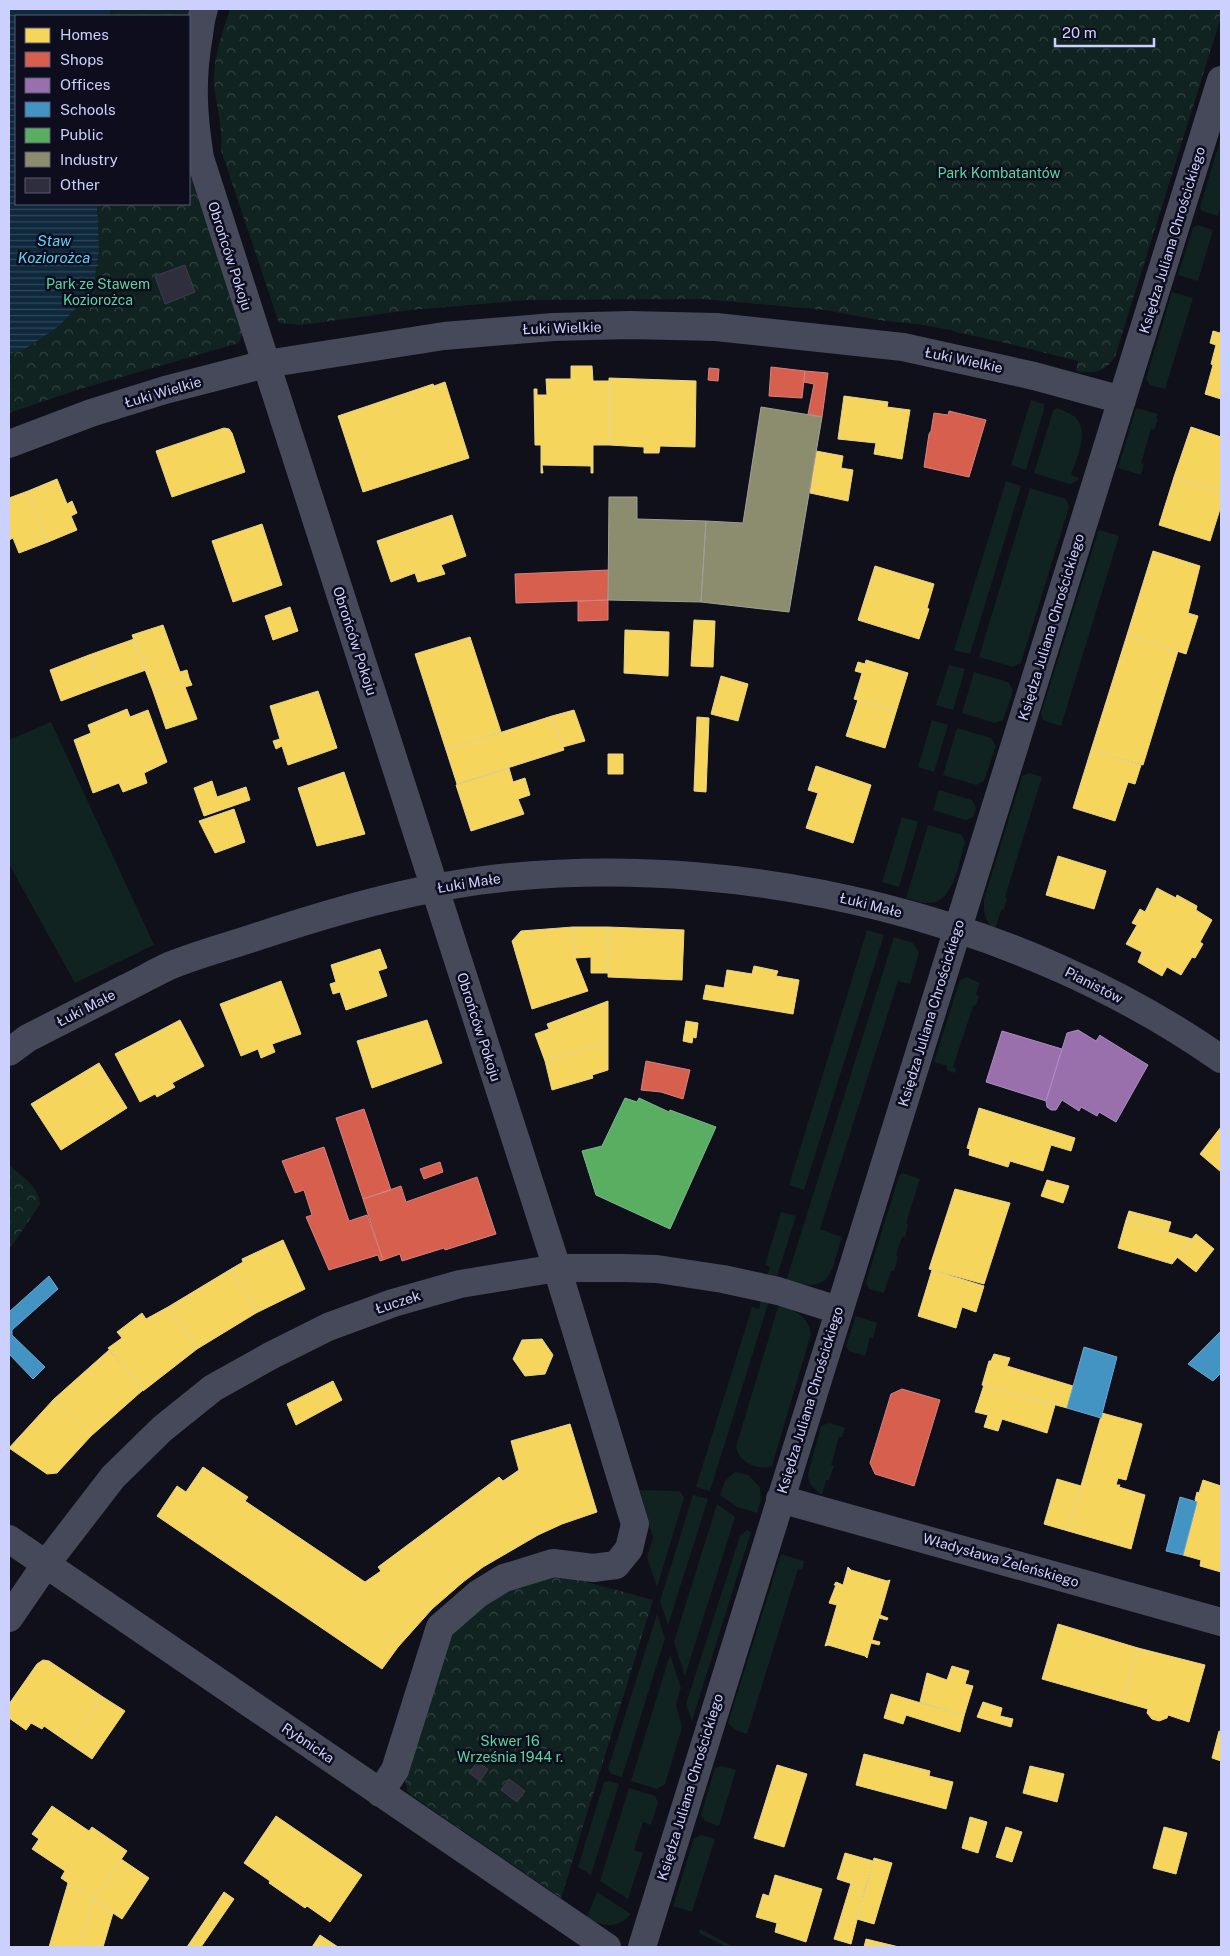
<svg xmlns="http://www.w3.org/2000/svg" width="1230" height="1956" viewBox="0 0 1230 1956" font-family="'Public Sans',sans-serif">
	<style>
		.grass { fill: #102320 }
		.park { fill: url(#park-crowns) }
		.water { fill: url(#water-rules) }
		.homes { fill: #f6d55c; stroke: #e9d48c }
		.shops { fill: #d6604d; stroke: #d38282 }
		.offices { fill: #9970ab; stroke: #a88dc3 }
		.schools { fill: #4393c3; stroke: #6ca5d4 }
		.public { fill: #5aae61; stroke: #7cb890 }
		.industry { fill: #8c8c6e; stroke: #9fa099 }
		.building { fill: #2e2e3c; stroke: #3b3c4d }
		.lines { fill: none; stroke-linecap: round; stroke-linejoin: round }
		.minor { stroke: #46495a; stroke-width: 28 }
		.labels { text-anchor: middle; stroke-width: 5; stroke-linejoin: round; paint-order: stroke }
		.park-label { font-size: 14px; fill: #5dd69e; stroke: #0d0d1d }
		.street-label { font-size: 14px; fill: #ccd0fc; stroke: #0d0d1d }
		.water-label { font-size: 15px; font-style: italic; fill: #60d0f5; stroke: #0d0d1d }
	</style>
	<defs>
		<pattern id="park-crowns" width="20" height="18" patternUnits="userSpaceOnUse" patternTransform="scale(1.25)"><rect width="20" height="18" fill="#102320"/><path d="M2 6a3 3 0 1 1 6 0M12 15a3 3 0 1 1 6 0" fill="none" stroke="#324241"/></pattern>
		<pattern id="water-rules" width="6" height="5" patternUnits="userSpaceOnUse" patternTransform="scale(1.25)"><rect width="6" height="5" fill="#0e293c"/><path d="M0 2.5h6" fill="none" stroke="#304759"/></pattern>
	</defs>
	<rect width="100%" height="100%" fill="#10101a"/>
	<path class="grass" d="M1221,137v67l-3,12 -16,-5 -2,-4z
		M1198,225l15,5 -15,51 -20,-6 15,-48z
		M1172,292l21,6 -28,91 -15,-4 -4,-6z
		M1031,400l13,4v5l-18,61 -15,-5z
		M1057,408c6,2 12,5 17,8 17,14 2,43 -3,59l8,3 -1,2 -8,4 -36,-11 19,-62z
		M1136,408l22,6 -2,4 2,2 -4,10 -3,-1 -10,34 3,1 -3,11 -23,-7z
		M1006,481l15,5 -51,168 -16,-4z
		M1030,488l36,11 3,8 -48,156 -8,4 -34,-10z
		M1100,530l19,6 -58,190 -18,-6 -2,-6 57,-182z
		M949,665l16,4 -12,41 -17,-5z
		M974,672l34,10 5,8 -10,30 -8,3 -33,-10z
		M932,720l16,5 -14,47 -16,-5z
		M51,722l103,223 -79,38 -66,-119v-124z
		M957,728l34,10 5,8 -12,35 -8,4 -33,-10z
		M1029,773l13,4 -37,120 2,2 -3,10 -3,1 -6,20c-10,-8 -12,-19 -11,-31l38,-123z
		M939,790l33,10 4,8 -3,9 -7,3 -33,-10z
		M902,817l16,5 -19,65 -17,-5z
		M928,825l34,10 3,8c-6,18 -11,60 -36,60 -7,1 -15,-3 -23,-5z
		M867,930l17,5 -80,255 -15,-5z
		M894,937l19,6 6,10 -9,31 -12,-3 -78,248 22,8c-12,38 -9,56 -56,44z
		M967,977l13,6 -4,11 3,3 -3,8 -3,1 -20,61 3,2 -1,4 -8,-3v-4l-13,-4 26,-82z
		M902,1173l18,6 -14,44 2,2 -3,12h-3l-6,18 2,2 -4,14h-3l-7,22 -15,-4 -3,-7 33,-106z
		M781,1212l15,4 -20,63 -9,-3 3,-9 -5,-2z
		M761,1300l8,1 -59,190 -14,-4 56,-180 7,2z
		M779,1304c14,6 30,12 32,30l-39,132c-15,5 -33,-4 -36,-19z
		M856,1316l21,7 -4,15 -3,-1 -5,19 -16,-5 -3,-5z
		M829,1423l16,5 -3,9h-3l-8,28 3,1 -5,14h-3l-4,15c-9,-6 -14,-11 -14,-21l13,-48z
		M735,1472l13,3 12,12 1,13 -4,13 -20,-6 -17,-12 5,-14z
		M640,1490l40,1 4,7 -27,89 -10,-30 6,-19z
		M693,1495l15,4 -40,126 -8,-24z
		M717,1504l18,13 -50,159 -11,-34z
		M747,1530l4,2 -59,189 -6,-17 54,-168z
		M781,1554l23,7 -2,9 -4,-1 -51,165 -12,-4 -7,-7z
		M657,1614l8,24 -43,139 -11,-3 -3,-5z
		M670,1655l11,33 -5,16 6,24 -17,56 -8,5 -26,-8z
		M722,1766l14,4 -17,56 -14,-5 -4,-6 14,-47z
		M609,1781l10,3 -28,91 -13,-8 26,-85z
		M629,1788l26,8 3,6 -7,23 -8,-3 -9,28 9,3 -15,46 -28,-18z
		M701,1835l14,4 -23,73 -19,-6 21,-68z
		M597,1892l34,22c-12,14 -29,14 -44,3z
		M700,1929l34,18h-7l-28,-14z"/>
	<path class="park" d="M9,9h182l-2,7h-173v188h173v-43l56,164 -6,18 -162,47 -68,23z
		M230,9h991v8l-106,340c-11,16 -21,17 -39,14l2,-10 -68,-17 -54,-12 -5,-2 -34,-6 -32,-3 -60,-11 -122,-11 -173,1 -120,10 -108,15 -23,-2 -58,-173c3,-22 -6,-46 -7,-69 -1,-24 9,-49 16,-72z
		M9,1165c12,11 30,21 31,39l-31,46z
		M546,1577l26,1 81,22 -92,298 -150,-103 -4,-4 -3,-15 50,-148 33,-31z"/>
	<path class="water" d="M9,9h102l-2,7h-93v188h81l2,45 -6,41 -34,36 -34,23 -16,5z"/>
	<path class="homes" d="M1221,329v70l-16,-5 8,-29 -2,-1 5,-19 -6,-2 3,-12 7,2z
		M571,366h21l1,15h16v64h-16v28h-2v-7l-49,-1 1,8h-2v-28h-6l-1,-56h3v6h10l-1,-16h25z
		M609,378l87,3 -1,66 -35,-1 -1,7h-15v-6l-35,-2z
		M445,382l24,76 -106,34 -25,-76 95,-32 1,2z
		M844,396l44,6 -1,5 23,3 -8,49 -28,-5 2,-11 -38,-4z
		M1191,427l30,10v55l-47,-15z
		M224,428l5,1 3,4 13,39 -73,25 -16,-46z
		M816,451l27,5 -2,12 12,2 -5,31 -38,-8z
		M1174,477l47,15v14l-11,35 -51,-16z
		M57,479l10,25 5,-3 5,12 -6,3 6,14 -29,12 -20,-51z
		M28,491l20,51 -29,11 -6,-15 -4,2v-42z
		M452,515l14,41 -25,9 4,9 -27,8 -3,-9 -24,9 -14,-41z
		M262,524l20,61 -49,17 -21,-61z
		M1153,551l47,15 -12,47 10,3 -12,38 -59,-19z
		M875,566l59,18 -7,24 2,1 -10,30 -61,-19z
		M290,607l8,24 -25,9 -8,-24z
		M694,620l21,1 -2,46 -22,-1z
		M163,625l17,47 7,-2 2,8 -36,13 -21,-56z
		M625,630l44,2 -1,44 -44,-3z
		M1127,635l51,16 -35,114 -52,-15z
		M470,637l31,95 -55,18 -31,-96z
		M134,639l12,31 -45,16 -12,-31z
		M89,655l12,31 -40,15 -11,-31z
		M866,660l42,13 -12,39 -42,-13 8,-26 -7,-2 3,-9 7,2z
		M721,676l27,8 -10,37 -27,-7z
		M189,678l3,7 -7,2 12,32 -31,10 -13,-38z
		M318,691l19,57 -49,17 -6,-19 -6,3 -3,-8 7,-2 -10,-33z
		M858,700l38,12 -11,36 -39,-12z
		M127,709l3,8 18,-7 19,52 -23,11 3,10 -24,9 -4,-9 -26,10 -19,-53 17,-7 -3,-8z
		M574,710l11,31 -22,6 -11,-31z
		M552,716l12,34 -107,34 -11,-34z
		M697,717l12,1 -3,74 -12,-1z
		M1091,750l50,15 -6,19 -7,-2 -13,39 -42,-13z
		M608,754h15v20h-15z
		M816,766l55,19 -18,58 -47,-15 12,-35 -10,-3z
		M509,768l4,14 12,-4 5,17 -12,4 6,15 -53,17 -15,-46z
		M344,772l21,62 -48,12 -19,-58z
		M212,781l5,16 29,-10 4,13 -46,16 -10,-28z
		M234,809l11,33 -30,11 -16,-32z
		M1058,856l48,15 -12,38 -48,-14z
		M1157,888l19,10 1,-3 20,11 -1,4 16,10 -12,22 3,2 -8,14 -3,-1 -11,18 -14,-8 -5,9 -24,-14 4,-10 -16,-8 11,-19 -5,-2 8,-14 5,3z
		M573,927l2,31 13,33 -56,18 -20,-68 9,-10z
		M573,927h35v46h-17v-16l-16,1z
		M608,927l76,3 -2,50 -74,-3z
		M380,949l7,19 -9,3 9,25 -41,14 -6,-18 -7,2 -3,-10 6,-2 -5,-17z
		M754,966l24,5 -2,5 23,4 -6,34 -90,-15 3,-14 18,3 3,-18 25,4z
		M281,981l20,53 -29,10 3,8 -14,6 -3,-9 -17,7 -21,-52z
		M608,1001v40l-63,20 -10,-27 14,-5 -2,-5z
		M180,1020l24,46 -32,17 3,4 -18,10 -2,-3 -15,8 -25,-48z
		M427,1020l15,43 -70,25 -15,-47z
		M686,1021l12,2 -2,15 -3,-1 -1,6 -9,-2z
		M608,1041v29l-16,5 1,3 -41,12 -7,-29z
		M99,1063l28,45 -66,42 -30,-46z
		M979,1108l96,30 -4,13 -20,-6 -8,26 -33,-10 -2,6 -39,-12 1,-6 -3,-1z
		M1221,1127v45l-21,-18z
		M1047,1180l22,6 -6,17 -22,-7z
		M955,1189l55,14 -26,81 -55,-15z
		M1129,1211l42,11 -3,10 -42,-12z
		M1126,1220l42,12 24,7 -20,25 -54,-16z
		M1196,1234l18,15 -18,23 -19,-15z
		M283,1240l22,49 -49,24 -25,-44 12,-7 -1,-3z
		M231,1269l25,44 -59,36 -29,-42z
		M932,1270l52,16 -8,26 -14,-5 -6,21 -38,-12z
		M168,1307l29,42 -54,42 -35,-43 14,-10 -5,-6 25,-19 4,6z
		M542,1339l11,16 -8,19 -20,2 -12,-17 9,-19z
		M109,1350l34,40 -52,46 -37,-37z
		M994,1354l16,4 -3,8 66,20 -6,22 -85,-23 7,-24h2z
		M333,1381l9,19 -46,25 -9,-21z
		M984,1385l71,20 -8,28 -45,-14 -4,12 -14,-4 4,-12 -13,-3z
		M54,1399l37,37 -34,37 -10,1 -38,-26z
		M1102,1413l40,11 -16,56 -8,-2 -2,7h4l-1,2 26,8 -14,54 -63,-18z
		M570,1424l27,88 -35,12 -24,11 -55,32 -20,15 -31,27 -34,38 -16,22 -225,-153 20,-30 9,6 17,-25 45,30 -3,4 120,81 16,-11 -3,-4 121,-90 4,4 16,-11 -8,-29z
		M1057,1479l24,7 -13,45 -24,-7z
		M1203,1480l18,6v86l-21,-6 1,-6 -18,-5 14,-53 -2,-2 2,-8 2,1z
		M848,1567l3,3 36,11 3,-1 -10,35 8,3 -1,2 -8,-2 -7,22 8,2 -1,3 -8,-2 -4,15 -2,-2 -37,-11 -3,1 12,-41 -8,-2 7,-18h-2l2,-3 7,3z
		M1058,1624l80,24 -15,54 -81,-23z
		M1138,1648l67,17 -16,57 -21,-7 -1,3 -8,3 -7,-2 -5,-6 1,-4 -25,-7z
		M43,1660l6,1 54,36 -33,47 -26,-18 -2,3 -11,-6 -5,7 -17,-12v-14l28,-40z
		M952,1666l17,5 -4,13 8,2 -9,30 -44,-14 7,-29 20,7z
		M891,1694l73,22 -4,16 -54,-17 -3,9 -19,-6z
		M103,1697l22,14 -33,48 -22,-15z
		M983,1702l19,6 -2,8 13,3 -2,8 -34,-10z
		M1219,1731l2,1v29l-9,-3z
		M864,1754l66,17 -1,5 24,6 -7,27 -90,-24z
		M777,1765l30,9 -23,73 -30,-9z
		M1030,1766l34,8 -7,28 -34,-9z
		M52,1806l37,25 3,-4 35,24 -34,49 -32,-22 4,-7 -33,-22 7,-10 -7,-5z
		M276,1816l86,59 -32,47 -23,-16 -2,2 -36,-25 1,-2 -26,-18z
		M970,1817l17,5 -9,31 -16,-5z
		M1006,1827l16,5 -10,30 -16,-5z
		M1164,1827l23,6 -11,41 -23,-6z
		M845,1853l28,8 -8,27 -28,-9z
		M874,1858l18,5 -18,61 -17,-5z
		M121,1859l28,19 -27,41 -29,-19z
		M775,1875l47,14 -16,53 -31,-10 2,-9 -21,-6 7,-23 6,2z
		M68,1883l25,17 -13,47h-31z
		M851,1883l14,5 -14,56 -17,-5z
		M224,1892l10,7 -33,48h-14z
		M93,1900l20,13 -10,34h-23z
		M320,1935l18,12h-26z
		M866,1939l33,8h-35z"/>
	<path class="shops" d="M771,367l34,4 -3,27 -33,-2z
		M709,368l10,1 -1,12 -10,-1z
		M805,371l23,2 -6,44 -14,-3 6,-30 -10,-2z
		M949,411l37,9 -17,57 -45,-10 5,-33 2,-3 3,-18 14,2z
		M609,570l-1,30 -92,3 -1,-29z
		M608,600v20l-30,1v-20z
		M646,1061l44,9 -7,29 -22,-7 -20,-2z
		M364,1109l27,81 -28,9 -27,-81z
		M324,1147l25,74 18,-6 16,45 -3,1 -2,-6 -49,15 -23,-53 6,-2 -8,-25 -9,3 -13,-32z
		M440,1162l3,10 -19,7 -4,-10z
		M477,1177l19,57 -51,16 -1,-2 -42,13 -2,-7 -17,6 -20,-61 38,-13 5,16z
		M902,1389l38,11 -26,86 -39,-12 -5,-11 21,-69z"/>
	<path class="offices" d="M1078,1030l18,11 4,-6 1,1 47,29 -32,57 -17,-10 -2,4 -16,-9 -2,4 -17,-11 -6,10h-5l-4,-3 -1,-6 21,-68z
		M1002,1031l60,18 -16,52 -60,-19z"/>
	<path class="schools" d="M49,1276l9,13 -46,41v5l33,32 -12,12 -24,-25v-42z
		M1221,1331v42l-8,8 -25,-17z
		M1084,1347l33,10 -16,61 -34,-10z
		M1180,1497l17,5 -14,53 -17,-4z"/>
	<path class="public" d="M625,1098l12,4 2,-4 30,14 1,-2 46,17 -46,102 -74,-34 -14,-44 20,-5z"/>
	<path class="industry" d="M761,407l61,10 -33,195 -88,-10 5,-81 37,2z
		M609,497h28v22l69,2 -5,81 -93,-2z"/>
	<path class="building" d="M185,265l10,27 -30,12 -10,-28z
		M477,1762l11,7 -8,12 -11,-8z
		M509,1779l16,12 -8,11 -16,-12z"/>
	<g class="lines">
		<path class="minor" d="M204,9c-3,8 -4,17 -5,26 -8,44 -6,80 1,123l357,1110 78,256 -6,25 -13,16 -23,3 -40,-5 -49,15 -26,16 -38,33 -45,143 -15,23
			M9,444l82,-31 74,-23 101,-26 178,-28 109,-9 77,-2 86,2 187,20 131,29 88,24
			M9,1052l19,-14c32,-16 64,-33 96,-49 15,-7 30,-16 45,-23 29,-12 60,-20 90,-30 82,-27 166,-51 252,-59 241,-23 512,43 710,182
			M780,1499l441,123
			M9,1539l598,408
			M9,1618l37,-54 67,-87 49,-48 51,-41 59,-33 56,-28 65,-24 67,-19 97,-16h66l34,1 66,10 55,12 60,19
			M642,1947l579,-1867"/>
	</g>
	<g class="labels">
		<g class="park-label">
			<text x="999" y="178">Park Kombatantów</text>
			<text x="98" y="289">Park ze Stawem<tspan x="98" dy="16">Koziorożca</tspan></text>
			<text x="510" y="1746">Skwer 16<tspan x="510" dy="16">Września 1944 r.</tspan></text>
		</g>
		<g class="street-label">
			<text transform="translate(1172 240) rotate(-73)" y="5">Księdza Juliana Chrościckiego</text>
			<text transform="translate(230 256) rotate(72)" y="5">Obrońców Pokoju</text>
			<text transform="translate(562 328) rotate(-2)" y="5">Łuki Wielkie</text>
			<text transform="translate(964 360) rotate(12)" y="5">Łuki Wielkie</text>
			<text transform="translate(163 392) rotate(-16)" y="5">Łuki Wielkie</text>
			<text transform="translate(1051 627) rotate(-73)" y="5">Księdza Juliana Chrościckiego</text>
			<text transform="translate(355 641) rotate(72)" y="5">Obrońców Pokoju</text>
			<text transform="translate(469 883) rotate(-9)" y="5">Łuki Małe</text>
			<text transform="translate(871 905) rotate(14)" y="5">Łuki Małe</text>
			<text transform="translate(1094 985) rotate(27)" y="5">Pianistów</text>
			<text transform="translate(86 1008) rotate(-27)" y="5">Łuki Małe</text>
			<text transform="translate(931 1013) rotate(-73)" y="5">Księdza Juliana Chrościckiego</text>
			<text transform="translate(479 1027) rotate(72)" y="5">Obrońców Pokoju</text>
			<text transform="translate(398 1302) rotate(-18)" y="5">Łuczek</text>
			<text transform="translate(810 1400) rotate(-73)" y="5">Księdza Juliana Chrościckiego</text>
			<text transform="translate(1001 1560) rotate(16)" y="5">Władysława Żeleńskiego</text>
			<text transform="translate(308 1743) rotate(34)" y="5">Rybnicka</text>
			<text transform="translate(690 1787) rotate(-73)" y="5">Księdza Juliana Chrościckiego</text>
		</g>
		<g class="water-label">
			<text x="54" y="246">Staw<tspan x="54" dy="17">Koziorożca</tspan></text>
		</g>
	</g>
	<rect width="1230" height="1956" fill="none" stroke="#ccd0fc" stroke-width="20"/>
	<rect x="15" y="15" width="175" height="190" fill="#0d0d1d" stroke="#595b76"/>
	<rect x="25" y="28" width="25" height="15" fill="#f6d55c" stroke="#595b76"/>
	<text x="60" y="40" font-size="15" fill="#ccd0fc">Homes</text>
	<rect x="25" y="52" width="25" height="15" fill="#d6604d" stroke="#595b76"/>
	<text x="60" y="65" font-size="15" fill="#ccd0fc">Shops</text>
	<rect x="25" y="78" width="25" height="15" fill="#9970ab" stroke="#595b76"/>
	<text x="60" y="90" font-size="15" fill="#ccd0fc">Offices</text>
	<rect x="25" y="102" width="25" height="15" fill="#4393c3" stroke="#595b76"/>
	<text x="60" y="115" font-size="15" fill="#ccd0fc">Schools</text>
	<rect x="25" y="128" width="25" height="15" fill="#5aae61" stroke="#595b76"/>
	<text x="60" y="140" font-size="15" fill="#ccd0fc">Public</text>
	<rect x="25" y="152" width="25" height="15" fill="#8c8c6e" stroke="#595b76"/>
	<text x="60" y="165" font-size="15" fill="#ccd0fc">Industry</text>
	<rect x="25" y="178" width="25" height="15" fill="#2e2e3c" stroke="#595b76"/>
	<text x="60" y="190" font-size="15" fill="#ccd0fc">Other</text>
	<path d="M1055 38v8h99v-8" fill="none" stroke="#ccd0fc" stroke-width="2.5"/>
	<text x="1062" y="38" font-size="15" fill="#ccd0fc" stroke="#0d0d1d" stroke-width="4" paint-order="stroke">20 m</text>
</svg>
